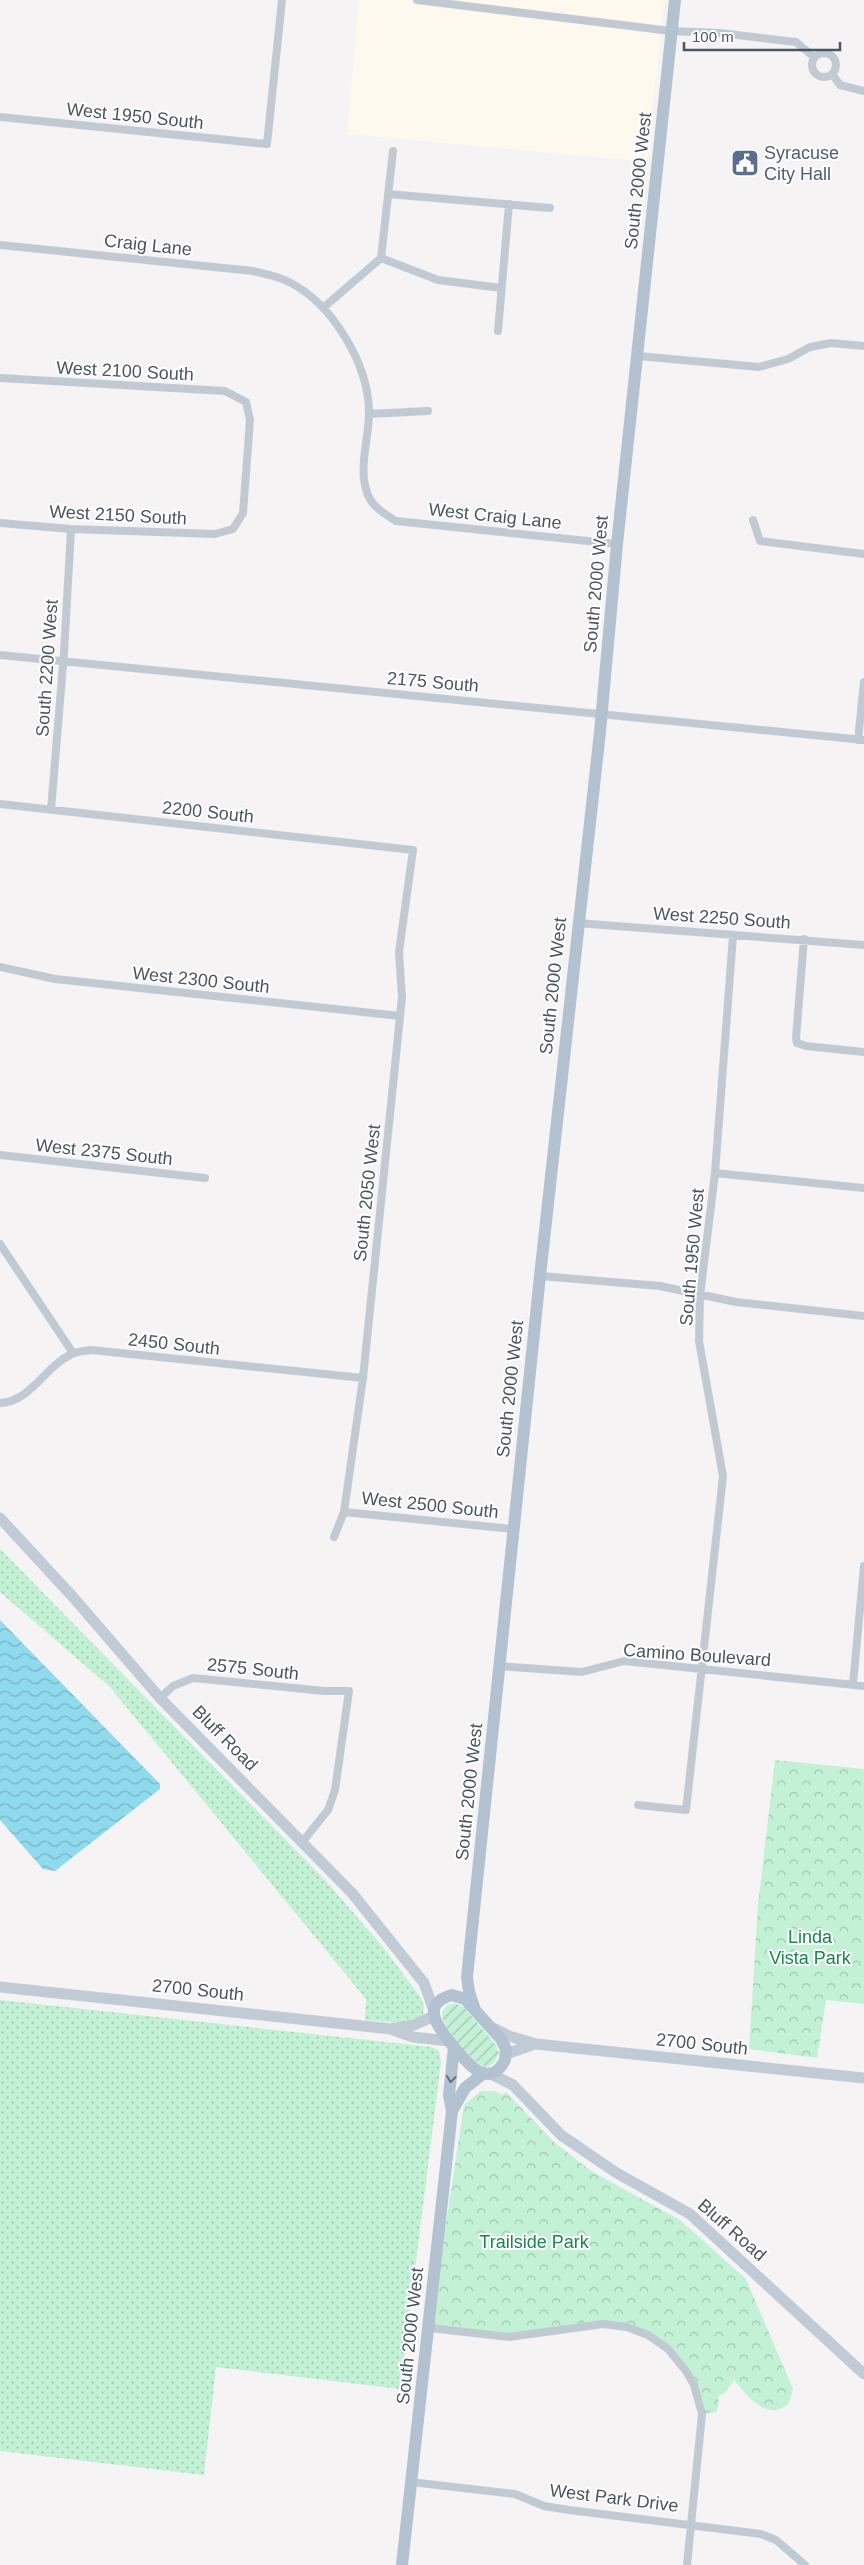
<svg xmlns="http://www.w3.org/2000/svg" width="864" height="2565" viewBox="0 0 864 2565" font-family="Helvetica,sans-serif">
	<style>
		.commercial { fill: #fdf9ef }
		.grass { fill: url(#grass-dots) }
		.park { fill: url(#park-crowns) }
		.garden { fill: url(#garden-furrows) }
		.water { fill: url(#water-waves) }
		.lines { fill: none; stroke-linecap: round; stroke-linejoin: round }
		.street { stroke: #c1cad2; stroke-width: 8 }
		.secondary { stroke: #c1cbd6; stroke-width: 11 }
		.primary { stroke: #b3c2d1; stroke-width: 12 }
		.oneway { stroke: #64717d }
		.labels { text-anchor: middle; stroke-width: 4; stroke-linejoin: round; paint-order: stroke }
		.street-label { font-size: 18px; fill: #4a5661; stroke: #fff }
		.service-label { font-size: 18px; fill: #4e5e75; stroke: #fff; text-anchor: start }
		.park-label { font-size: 18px; fill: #17864f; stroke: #fff }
	</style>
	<defs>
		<pattern id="grass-dots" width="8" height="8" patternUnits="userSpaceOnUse" patternTransform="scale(1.25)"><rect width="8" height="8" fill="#c3f1d5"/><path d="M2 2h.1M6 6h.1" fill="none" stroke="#a0c6b0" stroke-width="1.8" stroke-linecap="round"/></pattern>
		<pattern id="park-crowns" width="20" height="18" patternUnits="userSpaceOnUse" patternTransform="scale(1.25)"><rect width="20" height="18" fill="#c3f1d5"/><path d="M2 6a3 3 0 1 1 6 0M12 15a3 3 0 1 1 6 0" fill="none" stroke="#a0c6b0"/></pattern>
		<pattern id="garden-furrows" width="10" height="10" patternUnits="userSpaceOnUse" patternTransform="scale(1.25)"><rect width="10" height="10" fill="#c3f1d5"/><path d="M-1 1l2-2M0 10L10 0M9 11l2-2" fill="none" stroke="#a0c6b0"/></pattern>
		<pattern id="water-waves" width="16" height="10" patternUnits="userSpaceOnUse" patternTransform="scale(1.25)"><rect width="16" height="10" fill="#90daee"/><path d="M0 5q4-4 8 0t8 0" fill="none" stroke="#78b4c4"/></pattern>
	</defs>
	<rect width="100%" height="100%" fill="#f5f3f3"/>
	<path class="commercial" d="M359,0h305l-17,162 -300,-28z"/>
	<path class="grass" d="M0,1549l326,332 57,66 38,51 3,8 -1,10 -22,7 -36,-3 1,-21 -256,-312 -110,-95z
		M0,2000l432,47 7,4 2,11 -41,327 -184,-22 -12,108 -204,-24z"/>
	<path class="park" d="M775,1760l89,9v235l-38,-4 -9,58 -68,-9 9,-144z
		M481,2091h14l7,4 4,-3 48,50 37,29 89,49 66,59 47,110 -4,14c-22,20 -41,-7 -55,-23l-8,12 -8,5 1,7 -3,8 -14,2 -8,-29 -26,-35 -20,-15 -45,-11 -77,11 -96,-7 34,-223z"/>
	<path class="garden" d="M454,2003l10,4 32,38 3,8 -5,10 -7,4c-13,-1 -48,-43 -45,-55l5,-7z"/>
	<path class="water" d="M0,1620l160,164v5l-105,82 -12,-2 -43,-49z"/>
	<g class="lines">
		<path class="street" d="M417,0l254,31 49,2 76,9 18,15
			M812 65a12 12 0 1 1 24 0a12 12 0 1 1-24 0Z
			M832,74l8,11 24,6
			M0,117l267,27 15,-144
			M388,194l162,14
			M0,245l253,26c12,3 25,5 36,11 44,22 80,83 80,131 0,24 -10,53 -3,76 4,17 17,24 30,32l221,23
			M381,258l57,22 63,8
			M381,258l12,-107
			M323,308l58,-50
			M498,331l11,-127
			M638,356l121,11 29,-8 22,-12 21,-4 33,3
			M0,378l225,13 21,11 4,18 -7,93 -10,16 -18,5 -144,-5 -71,-6
			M369,414l59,-3
			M753,520l7,21 104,13
			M0,655l864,85
			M858,740l6,-58
			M0,804l413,46 -14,102 3,45 -39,381 -19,134 -10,25
			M51,810l13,-157 7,-124
			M577,923l287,22
			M804,939l-8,99 1,5 9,3 58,6
			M0,967l55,12 345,37
			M0,1155l205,23
			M715,1173l149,15
			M0,1244l73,109
			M540,1276l120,10 76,16 128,14
			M0,1403c31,-1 45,-37 72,-49 6,-3 13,-3 19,-4l272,28
			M344,1512l169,17
			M499,1666l83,6 42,-11 240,25
			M853,1684l11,-118
			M160,1698l13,-12 20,-8 131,13h25l-14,99 -7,20 -25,31
			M638,1805l48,5 37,-334 -24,-135 1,-45 15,-123 18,-237
			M430,2328l79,9 94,-13 24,3 21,8 20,14 18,22 8,14 8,29 -15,151
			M411,2482l104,12 29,12 25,4 192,24 15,6 29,25"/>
		<path class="secondary" d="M0,1518l73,79 87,101 192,195 72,90 10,28
			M0,1987l391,42 23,-4 20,-9
			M493,2028l16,8 27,8 328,34
			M393,2030l20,7 36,4
			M506,2054l26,-9
			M489,2073l24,12 48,50 54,37 75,42 174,160"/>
		<path class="primary" d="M452,1995l13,4 36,40 5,10 -1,11c-17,32 -39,1 -52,-14 -13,-16 -35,-42 -1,-51z
			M475,2010l-6,-18 -2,-15 73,-701 60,-544 17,-188 58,-544
			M452,2111l13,-23 19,-15
			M402,2565l50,-454 -3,-16 5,-48"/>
	</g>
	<defs><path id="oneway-chevron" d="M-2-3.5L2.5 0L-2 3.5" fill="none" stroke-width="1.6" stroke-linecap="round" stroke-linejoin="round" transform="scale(1.25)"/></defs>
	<use class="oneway" href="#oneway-chevron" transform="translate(451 2079) rotate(96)"/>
	<defs>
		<symbol id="civic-square" viewBox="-11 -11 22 22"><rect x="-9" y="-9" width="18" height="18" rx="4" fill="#5c6f8a" stroke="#fff"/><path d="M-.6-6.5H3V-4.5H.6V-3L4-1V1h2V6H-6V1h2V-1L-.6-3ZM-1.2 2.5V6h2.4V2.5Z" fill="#fff"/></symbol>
	</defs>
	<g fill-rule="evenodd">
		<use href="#civic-square" x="729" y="147" width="32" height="32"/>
	</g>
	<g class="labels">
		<g class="street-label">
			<text transform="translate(135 116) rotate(6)" y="6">West 1950 South</text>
			<text transform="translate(638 181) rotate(-84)" y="6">South 2000 West</text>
			<text transform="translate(148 245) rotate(6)" y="6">Craig Lane</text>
			<text transform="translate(125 371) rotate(3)" y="6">West 2100 South</text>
			<text transform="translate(118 515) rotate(3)" y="6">West 2150 South</text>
			<text transform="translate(495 516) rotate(6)" y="6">West Craig Lane</text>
			<text transform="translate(596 584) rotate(-85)" y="6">South 2000 West</text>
			<text transform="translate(47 668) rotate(-86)" y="6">South 2200 West</text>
			<text transform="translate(433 682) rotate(5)" y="6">2175 South</text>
			<text transform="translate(208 812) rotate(6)" y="6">2200 South</text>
			<text transform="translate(722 918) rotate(4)" y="6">West 2250 South</text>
			<text transform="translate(201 980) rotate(6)" y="6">West 2300 South</text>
			<text transform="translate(553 986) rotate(-84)" y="6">South 2000 West</text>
			<text transform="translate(104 1152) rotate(6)" y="6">West 2375 South</text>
			<text transform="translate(367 1193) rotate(-84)" y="6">South 2050 West</text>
			<text transform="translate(692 1257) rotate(-85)" y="6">South 1950 West</text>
			<text transform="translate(174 1344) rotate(6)" y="6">2450 South</text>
			<text transform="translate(510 1389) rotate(-84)" y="6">South 2000 West</text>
			<text transform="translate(430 1505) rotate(6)" y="6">West 2500 South</text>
			<text transform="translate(697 1655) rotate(4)" y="6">Camino Boulevard</text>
			<text transform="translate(253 1669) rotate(6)" y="6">2575 South</text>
			<text transform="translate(225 1738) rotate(45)" y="6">Bluff Road</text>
			<text transform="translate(469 1792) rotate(-84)" y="6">South 2000 West</text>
			<text transform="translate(198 1990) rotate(6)" y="6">2700 South</text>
			<text transform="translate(702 2044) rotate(6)" y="6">2700 South</text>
			<text transform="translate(732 2230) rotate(41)" y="6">Bluff Road</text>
			<text transform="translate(410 2336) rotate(-84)" y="6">South 2000 West</text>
			<text transform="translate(614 2498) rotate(7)" y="6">West Park Drive</text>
		</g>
		<g class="service-label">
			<text x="764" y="159">Syracuse<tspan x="764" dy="21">City Hall</tspan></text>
		</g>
		<g class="park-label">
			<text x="810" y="1943">Linda<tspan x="810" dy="21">Vista Park</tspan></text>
			<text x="534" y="2248">Trailside Park</text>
		</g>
	</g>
	<path d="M684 42v8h156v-8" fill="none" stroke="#4a5661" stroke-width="2.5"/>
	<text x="692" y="42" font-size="15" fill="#4a5661" stroke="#ffffff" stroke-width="4" paint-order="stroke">100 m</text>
</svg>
